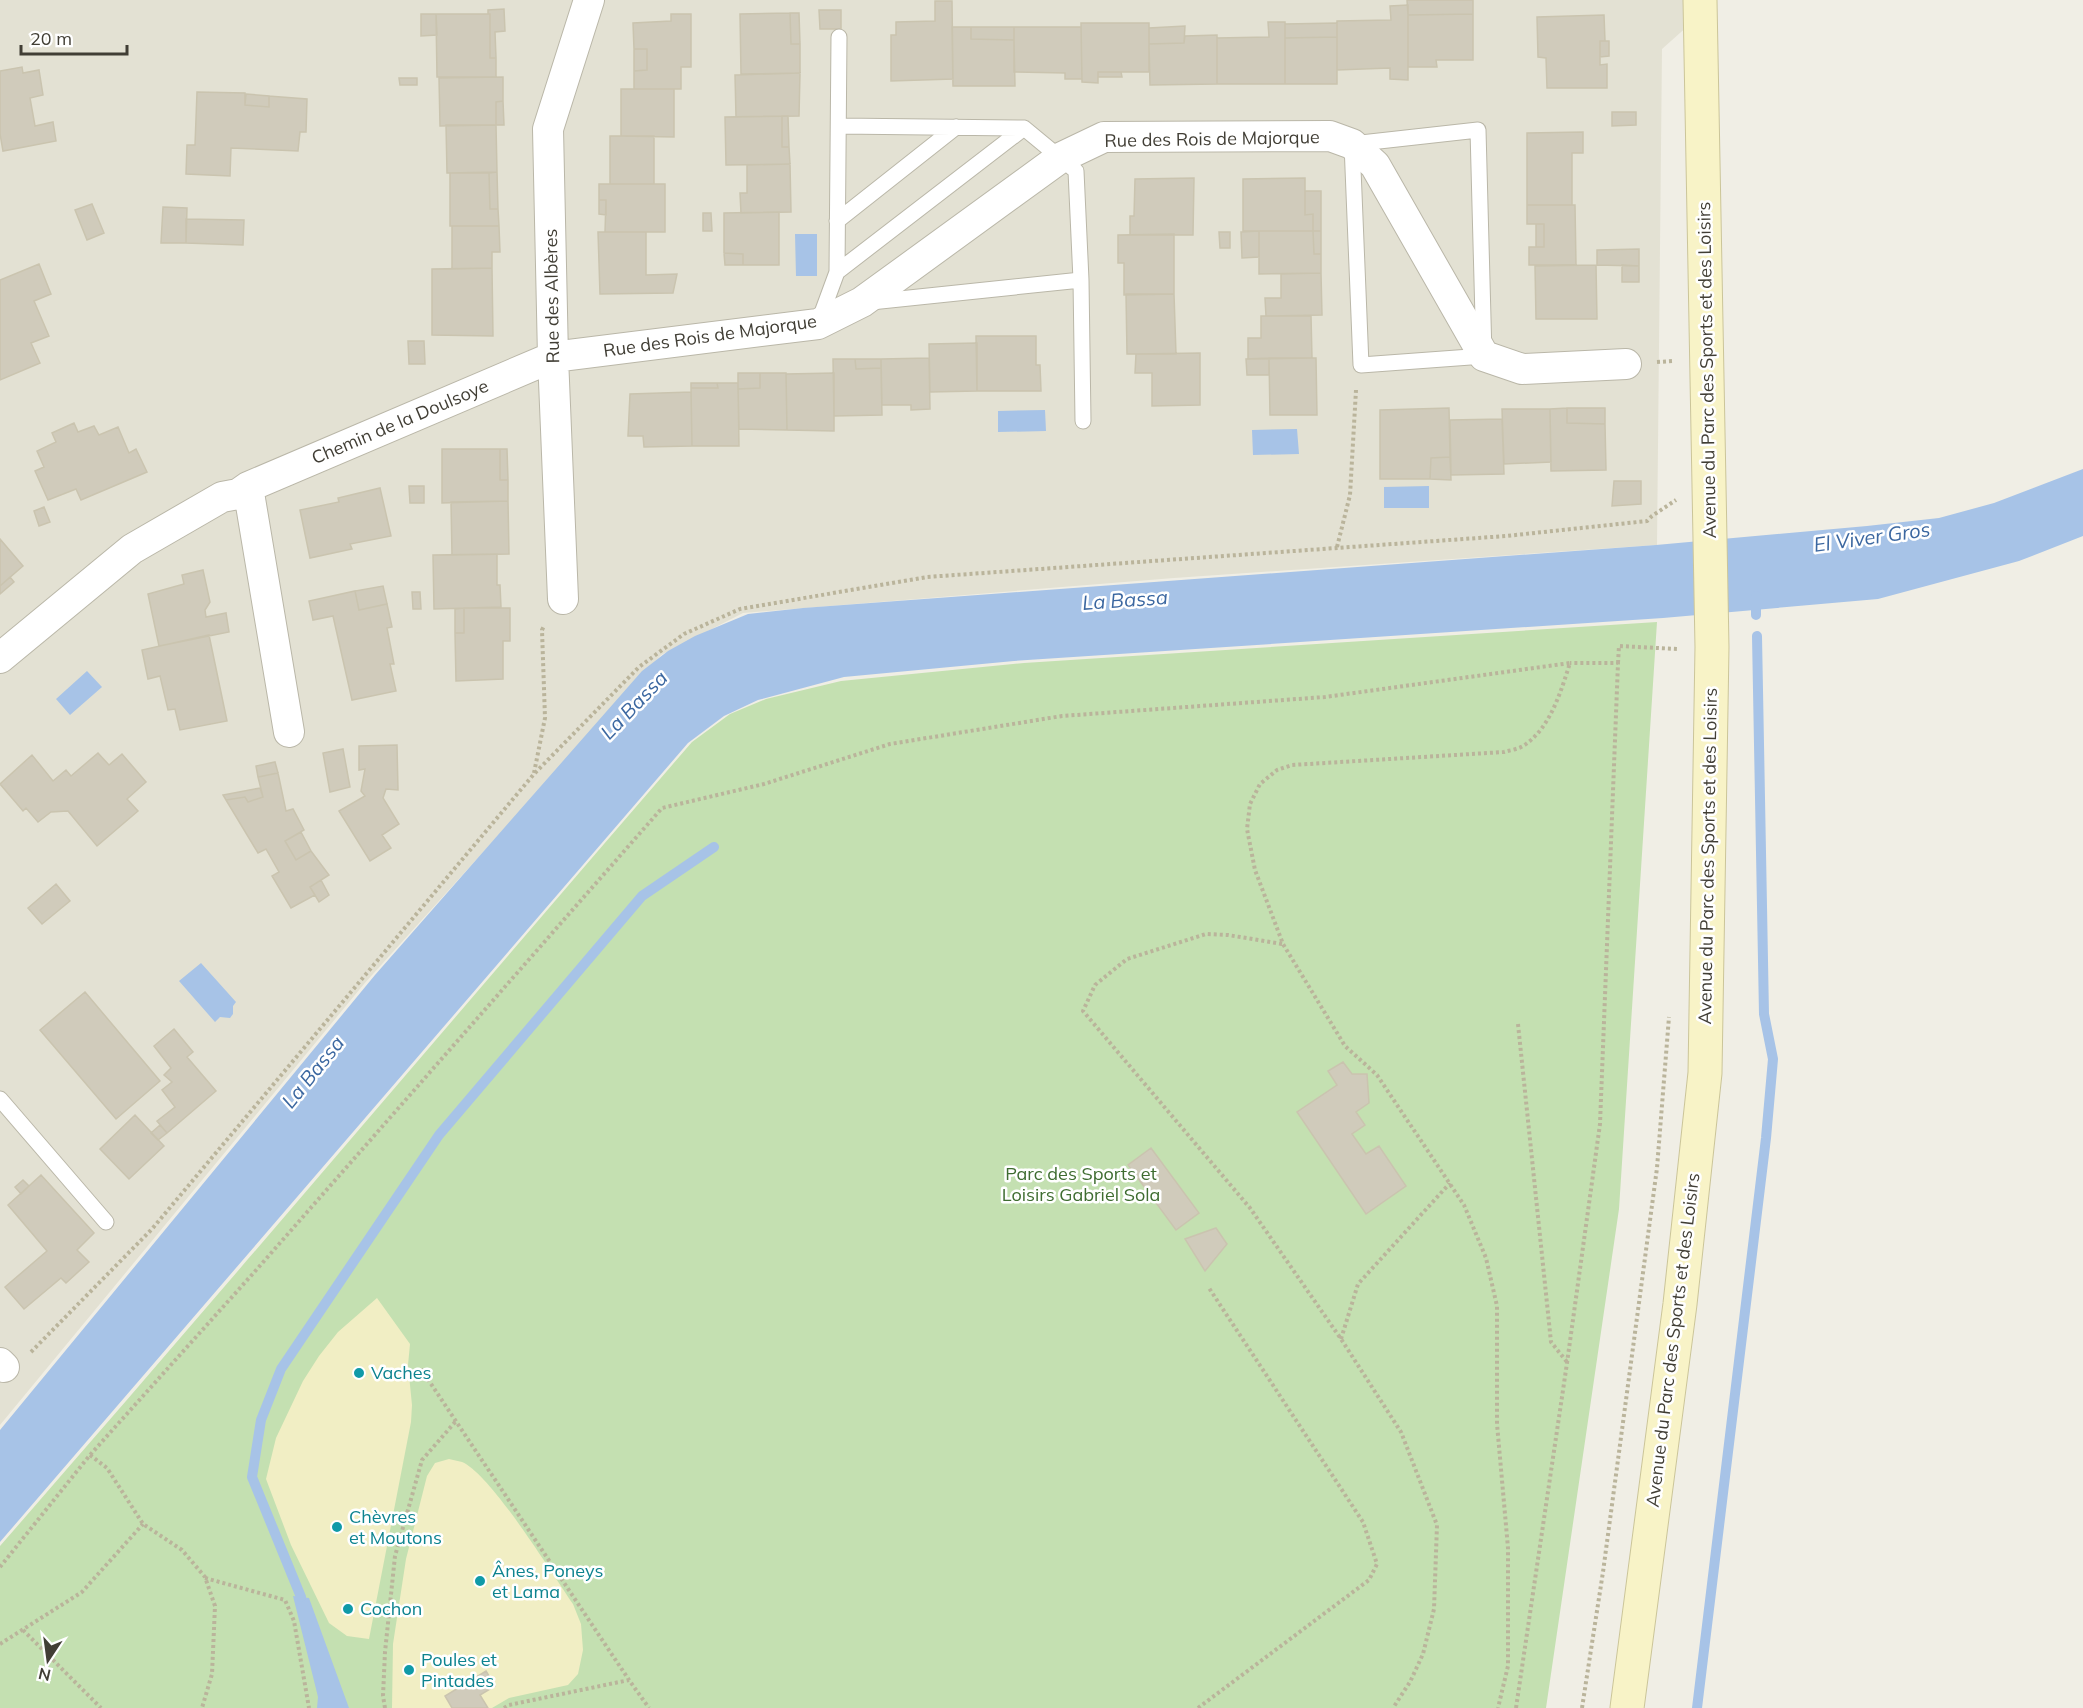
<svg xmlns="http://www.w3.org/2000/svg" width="2083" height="1708" viewBox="0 0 2083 1708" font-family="Mulish,sans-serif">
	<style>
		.residential { fill: #e3e1d3 }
		.green { fill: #c4e0b1 }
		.sand { fill: #f1eec4 }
		.water { fill: #a7c3e7 }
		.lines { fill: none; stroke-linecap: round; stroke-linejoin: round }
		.stream { stroke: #a7c3e7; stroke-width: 10 }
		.building { fill: #d0cbbb; stroke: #cac4af; stroke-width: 1.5 }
		.lane-casing { stroke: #bab7a8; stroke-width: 17 }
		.street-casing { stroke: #bab7a8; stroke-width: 32 }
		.secondary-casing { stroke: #cbc599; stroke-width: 35 }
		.path { stroke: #bab49b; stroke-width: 4; stroke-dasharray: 3 3; stroke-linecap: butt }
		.lane { stroke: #fff; stroke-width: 15 }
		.street { stroke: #fff; stroke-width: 30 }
		.secondary { stroke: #f8f3c7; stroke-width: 33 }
		.culture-dot { fill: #0f9aa8; stroke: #fff; stroke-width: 2 }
		.labels { text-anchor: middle; stroke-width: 5; stroke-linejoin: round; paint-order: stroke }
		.street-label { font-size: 18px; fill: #413e35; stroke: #fff }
		.park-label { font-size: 18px; fill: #3e6c30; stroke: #fff }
		.culture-label { font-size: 18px; fill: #0d838f; stroke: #fff; text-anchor: start }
		.water-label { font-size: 20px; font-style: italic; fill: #3b67a0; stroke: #fff }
	</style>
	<rect width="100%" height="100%" fill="#f0eee5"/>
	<path class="residential" d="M0,0h1717l-55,49 -5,496 -483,33 -431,35 -82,42 -297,329 -364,441z"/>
	<path class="green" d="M1657,622l-38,587 -73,499h-1546v-162c233,-267 461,-537 692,-804l38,-28 36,-15 75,-18 183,-18z"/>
	<path class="sand" d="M377,1298l33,46 -2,21 4,40 -1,17 -42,217 -22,-3 -18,-13 -38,-78 -25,-66 10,-41 27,-57 16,-25 19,-24z
		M449,1459c4,1 9,2 13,3 29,12 90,112 111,142l8,20 2,26 -5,24 -10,11 -59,13 -17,10h-100l1,-64 13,-85 21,-83 8,-13z"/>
	<path class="water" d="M795,234h22v42h-21z
		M1045,410l1,21 -48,1v-21z
		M1297,429l2,25 -46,1 -1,-25z
		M2083,469v67l-64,25 -141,38 -215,19 -649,43 -170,16 -86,23 -34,16 -36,27 -688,799v-112l375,-455 267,-304 26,-20 27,-15 53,-22 55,-6 853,-63 211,-19 72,-8 55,-15z
		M1429,486v22h-45v-21z
		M87,671l15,16 -32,28 -14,-16z
		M201,963l35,39 -3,4v8l-3,4 -10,-1 -5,5 -36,-41z
		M293,1596l16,2 40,110h-32l1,-11z"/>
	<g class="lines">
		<path class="stream" d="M1756,596v19
			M301,1597l-49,-120 9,-57 20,-51 158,-234 203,-239 72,-49
			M1697,1708l69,-570 7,-79 -9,-45 -7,-378"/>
	</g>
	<path class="building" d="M1407,0h66v14l-65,1z
		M935,1h17l1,78 -62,2v-46h5v-13l39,-1z
		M1408,5v75l-18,-1v-11l-53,2v-49l54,-1 -1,-14z
		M504,9l1,22 -10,1 1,26h-6v-44h-2v-4z
		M819,10h22v19h-21z
		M790,13l1,31h9v29l-59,1 -1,-60z
		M790,13h9l1,31h-9z
		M421,14h15l1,21 -16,1z
		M436,14h54v44h6v19h-59z
		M671,14h20v53h-10v22h-47v-18l13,-1v-21h-13l-1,-26 38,-2z
		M1473,14v46h-37l1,7h-29v-52z
		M1604,15l1,26h-5v24l7,-1v24h-60l-1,-30 -8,-1 -1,-40z
		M1268,22h17v62h-68v-46l52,-1z
		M1081,23h68v49h-51v11l-16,-1z
		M1337,23v14l-52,1v-14z
		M1185,26l-1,17 -35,1v-16z
		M952,27h19v12l43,1 1,46h-62z
		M971,27h43v13l-43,-1z
		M1014,27h67l1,52h-17v-6l-51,-1z
		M1217,35v49l-67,1 -1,-41 35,-1 1,-7z
		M1337,37v47h-52v-46z
		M1600,41h9v15l-9,1z
		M634,49h13v21l-13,1z
		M22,67l1,6 16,-3 4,25 -13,3 5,28 18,-4 3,19 -53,10 -3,-17v-63z
		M1098,72h23l1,5h-24z
		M800,73l-1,43 -63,1 -1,-42z
		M503,77v24l-7,1v23l-56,1 -1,-48z
		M399,78h18v7h-17z
		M621,89h53v48l-53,-1z
		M197,92l48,1v12l24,2v-11l38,3 -1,33h-6l-2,19 -67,-3 -1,28 -44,-2 1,-29h8z
		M246,94l23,2v11l-24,-2z
		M503,101l1,24h-8v-23z
		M1612,112h24v13l-24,1z
		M782,116v31h7l1,17 -64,1 -1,-48z
		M782,116h6l1,31h-7z
		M446,125h50l1,47 -50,1z
		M1583,132v21h-11v52h-45v-72z
		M610,136h44v48h-44z
		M790,164l1,48 -50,1 -1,-20h7v-28z
		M497,172l1,37h-8l-1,-36z
		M450,173h39l1,36h8l1,17h-49z
		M1194,178l-1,57h-63v-19h4l1,-37z
		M1305,178v37l8,-1v17h-70v-52z
		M599,184h66v48h-60l1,-32h-7z
		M1305,191h16v40h-8v-17l-8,1z
		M599,200h7v15l-7,-1z
		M92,204l12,29 -17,7 -12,-30z
		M1527,205h48l1,60h-47v-18h15v-23h-17z
		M163,207l24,1 -1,35h-25z
		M779,212v53h-36v-11l-19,-1v-40z
		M703,213h8l1,18h-9z
		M186,219l58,1 -1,25 -57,-2z
		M1536,224h8v23h-8z
		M452,226h47l1,26h-8v16l-40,1z
		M1259,231h54l1,23h7v19l-62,1z
		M1259,231v26l-17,1 -1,-26z
		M1313,231h8v23h-7z
		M598,232h48v43l31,-1 -4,19 -73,1z
		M1219,232h11v16h-10z
		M1174,234v60l-50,1v-32h-6v-28z
		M1639,249v17l-42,-1v-15z
		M724,253l19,1v11h-18z
		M39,264l12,30 -17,7 15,35 -18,7 9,20 -40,17v-100z
		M1596,265l1,54h-61l-1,-53z
		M1622,265l17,1v16h-17z
		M492,268l1,68 -61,-1v-66z
		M1321,273l1,42 -56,1 -1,-18h16v-24z
		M1126,294h48l2,60h-49z
		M1261,316h50l1,42 -64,1v-21h13z
		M976,336h60v29h4l1,26h-64z
		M408,341h16l1,23h-16z
		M977,343v48l-47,1 -1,-48z
		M1200,353v52l-48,1v-33h-17l1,-19z
		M929,358l1,51 -19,1v-5h-29l-1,-46z
		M1269,358v17h-22l-1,-16z
		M1269,358h47l1,57h-47z
		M833,359h22l1,10 25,-1 1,47 -48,1z
		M855,359h26v9l-25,1z
		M738,373h22v15l-22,1z
		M760,373h26l1,57 -48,-1 -1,-40 22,-1z
		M834,373v58l-47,-1 -1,-56z
		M691,383h26l1,5h-27z
		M717,383h21l1,63h-47l-1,-58h27z
		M691,392l1,54 -48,1 -1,-11h-15l2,-42z
		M1449,408l1,49 -19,1 -1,21h-50v-69z
		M1567,408h38v16l-38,-1z
		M1567,408v15l38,1 1,46 -55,1 -1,-62z
		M1502,409h48l1,53 -47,2z
		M1502,419l2,55 -53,1 -1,-55z
		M74,423l4,9 16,-6 5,9 19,-8 11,26 7,-4 11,23 -66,28 -5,-11 -28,11 -13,-29 9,-4 -7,-16 19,-9 -4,-9z
		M442,449h58v31h8v21l-66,2z
		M500,449h7l1,31h-8z
		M1450,457l1,23 -21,-1 1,-21z
		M1614,481h27v23l-29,2z
		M409,486h15v17h-14z
		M380,488l11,48 -41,8 2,5 -42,9 -10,-48 39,-8 -1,-4z
		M508,501l1,53 -57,1 -1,-53z
		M44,507l6,15 -11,4 -5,-15z
		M0,539l23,27 -23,20z
		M497,554v31h3l1,22 -67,2 -1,-54z
		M203,570l7,32 -5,8 1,7 20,-4 3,19 -70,14 -11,-52 36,-10 -2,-9z
		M10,577l4,5 -14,12v-8z
		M383,586l4,18 -28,6 -4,-19z
		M355,591l4,19 28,-6 5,23 -5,1 7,36h-4l6,27 -44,9 -19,-84 -20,4 -4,-19z
		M412,592h8l1,17h-8z
		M464,608h46v33h-7v38l-47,2 -1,-48h9z
		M464,608v25h-9v-24z
		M209,635l18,86 -47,9 -5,-21 -7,1 -8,-34 -12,3 -6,-29z
		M397,745l1,45 -12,-1 -3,9 16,26 -17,11 9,13 -21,13 -31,-50 26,-15 -4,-5 4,-22 -6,1v-24z
		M343,749l7,38 -20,5 -7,-39z
		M98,753l11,12 13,-11 24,28 -19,17 11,12 -41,35 -29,-35 -17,1 -13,10 -12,-14 -3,3 -23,-27 32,-29 21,26 13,-11 5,6z
		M275,762l3,11 -20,4 -2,-11z
		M278,773l8,38 7,-2 11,21 -19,11 11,19 15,-9 18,24 -19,12 5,8 -24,13 -19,-32 7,-4 -13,-23 -8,4 -32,-53 19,-3 3,5 15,-5 -5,-20z
		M260,788l3,9 -15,5 -3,-5 -19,3 -3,-5z
		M301,832l10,19 -15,9 -11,-19z
		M321,880l8,15 -10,7 -9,-15z
		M56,884l14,17 -28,23 -14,-16z
		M85,992l75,89 -44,38 -76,-89z
		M174,1029l19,23 -6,5 29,34 -49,42 -10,-12 18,-14 -13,-17 10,-8 -8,-7 7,-7 -17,-22z
		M1343,1062l9,12h15l2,29 -13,9 9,13 -13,9 14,20 13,-8 27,40 -40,28 -69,-102 40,-27 -9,-14z
		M135,1115l29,31 -35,33 -29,-30z
		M160,1125l7,8 -9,7 -7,-7z
		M1151,1148l48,65 -23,17 -48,-65z
		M41,1175l53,58 -17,17 12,12 -23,21 -5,-5 -37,31 -19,-22 42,-36 -39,-46z
		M23,1180l6,6 -8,8 -6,-7z
		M1216,1228l11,16 -22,27 -20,-32z
		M486,1671l9,15 -15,9 8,13h-36l-7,-12z"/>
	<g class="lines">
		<defs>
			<path id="lane" d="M839,126l185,2 52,43 5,109 2,141
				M1478,130l6,226 -123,9 -9,-221z
				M837,221l119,-94
				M837,272l187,-144
				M871,302l210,-22
				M819,321l18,-49 2,-235
				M0,1099l106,123"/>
			<path id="street" d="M248,487l41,245
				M563,599l-10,-242 -5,-228 41,-129
				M0,658l132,-109 90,-52 16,-3 10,-7 305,-130 265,-33 44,-22 198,-144 44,-21 226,-1 22,8 23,21 109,191 38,13 104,-5
				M0,1363l4,4"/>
			<path id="secondary" d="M1627,1708l53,-404 25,-231 7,-426 -12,-647"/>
		</defs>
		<use href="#lane" class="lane-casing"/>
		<use href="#street" class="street-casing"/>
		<use href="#secondary" class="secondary-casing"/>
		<path class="path" d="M1657,362l17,-1
			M1337,547l13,-52 6,-105
			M1618,663l1,-17 58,3
			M534,773l11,-55 -3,-88 2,-4
			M1282,944l-54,-9 -22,-1 -79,25 -32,26 -12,26 167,197 91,131 60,93 36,93 -3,84 -11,45 -13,28 -17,26
			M1518,1024l33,318 16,20
			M1341,1339l17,-55 92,-101
			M31,1352l121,-123 382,-455 105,-107 45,-33 56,-25 187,-32 579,-41 141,-15 5,-5 24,-16
			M421,1369l208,311
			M90,1455l17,13 36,56 39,26 23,27 10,29 -3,68 -10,34
			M0,1567l90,-112 168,-187 404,-460 102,-24 126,-40 172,-28 263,-19 245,-34c-9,28 -19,63 -44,81 -6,5 -15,6 -22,8l-212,13 -15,5 -17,14 -10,20 -3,25 8,41 28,74 62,102 32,29 87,130 22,53 11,48v118l11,124v118l-10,42
			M205,1578l80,22 9,21 15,87
			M23,1630l78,78
			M0,1644l82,-52 61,-68
			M385,1708l-2,-12 2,-44 10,-96 27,-96 34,-39
			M504,1708l5,-3 120,-25 20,28
			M1198,1708l171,-128 8,-16 -14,-42 -154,-234
			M1516,1708l51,-345 33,-239 18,-461h-48
			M1582,1708l21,-136 54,-404 12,-151"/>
		<use href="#lane" class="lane"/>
		<use href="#street" class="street"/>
		<use href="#secondary" class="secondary"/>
	</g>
	<g class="culture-dot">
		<circle cx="359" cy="1373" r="6"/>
		<circle cx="337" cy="1527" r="6"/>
		<circle cx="480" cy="1581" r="6"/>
		<circle cx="348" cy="1609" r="6"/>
		<circle cx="409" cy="1670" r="6"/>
	</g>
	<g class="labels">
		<g class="street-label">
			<text transform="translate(1212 139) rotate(-1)" y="6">Rue des Rois de Majorque</text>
			<text transform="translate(552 296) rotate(-91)" y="6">Rue des Albères</text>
			<text transform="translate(710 336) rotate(-8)" y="6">Rue des Rois de Majorque</text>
			<text transform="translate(1707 370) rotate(-91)" y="6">Avenue du Parc des Sports et des Loisirs</text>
			<text transform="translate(400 422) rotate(-23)" y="6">Chemin de la Doulsoye</text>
			<text transform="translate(1708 856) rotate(-89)" y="6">Avenue du Parc des Sports et des Loisirs</text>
			<text transform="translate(1673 1340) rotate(-83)" y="6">Avenue du Parc des Sports et des Loisirs</text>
		</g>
		<g class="park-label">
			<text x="1081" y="1180">Parc des Sports et<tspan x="1081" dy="21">Loisirs Gabriel Sola</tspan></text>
		</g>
		<g class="culture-label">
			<text x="371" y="1379">Vaches</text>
			<text x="349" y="1523">Chèvres<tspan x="349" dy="21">et Moutons</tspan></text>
			<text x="492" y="1577">Ânes, Poneys<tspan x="492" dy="21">et Lama</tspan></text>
			<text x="360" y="1615">Cochon</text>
			<text x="421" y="1666">Poules et<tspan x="421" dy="21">Pintades</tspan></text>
		</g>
		<g class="water-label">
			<text transform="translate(1872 537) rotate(-8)" y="7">El Viver Gros</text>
			<text transform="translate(1125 600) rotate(-4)" y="7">La Bassa</text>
			<text transform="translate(634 705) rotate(-46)" y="7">La Bassa</text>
			<text transform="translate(313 1072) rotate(-51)" y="7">La Bassa</text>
		</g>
	</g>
	<g transform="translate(48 1660) rotate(193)" stroke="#ffffff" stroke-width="4.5" paint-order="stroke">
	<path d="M0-4.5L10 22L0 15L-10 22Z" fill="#413e35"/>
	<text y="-9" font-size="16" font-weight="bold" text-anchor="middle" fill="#413e35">N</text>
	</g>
	<path d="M21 45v9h106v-9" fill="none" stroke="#413e35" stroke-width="3"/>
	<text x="30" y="45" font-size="18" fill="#413e35" stroke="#ffffff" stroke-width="4.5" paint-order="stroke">20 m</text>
</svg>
